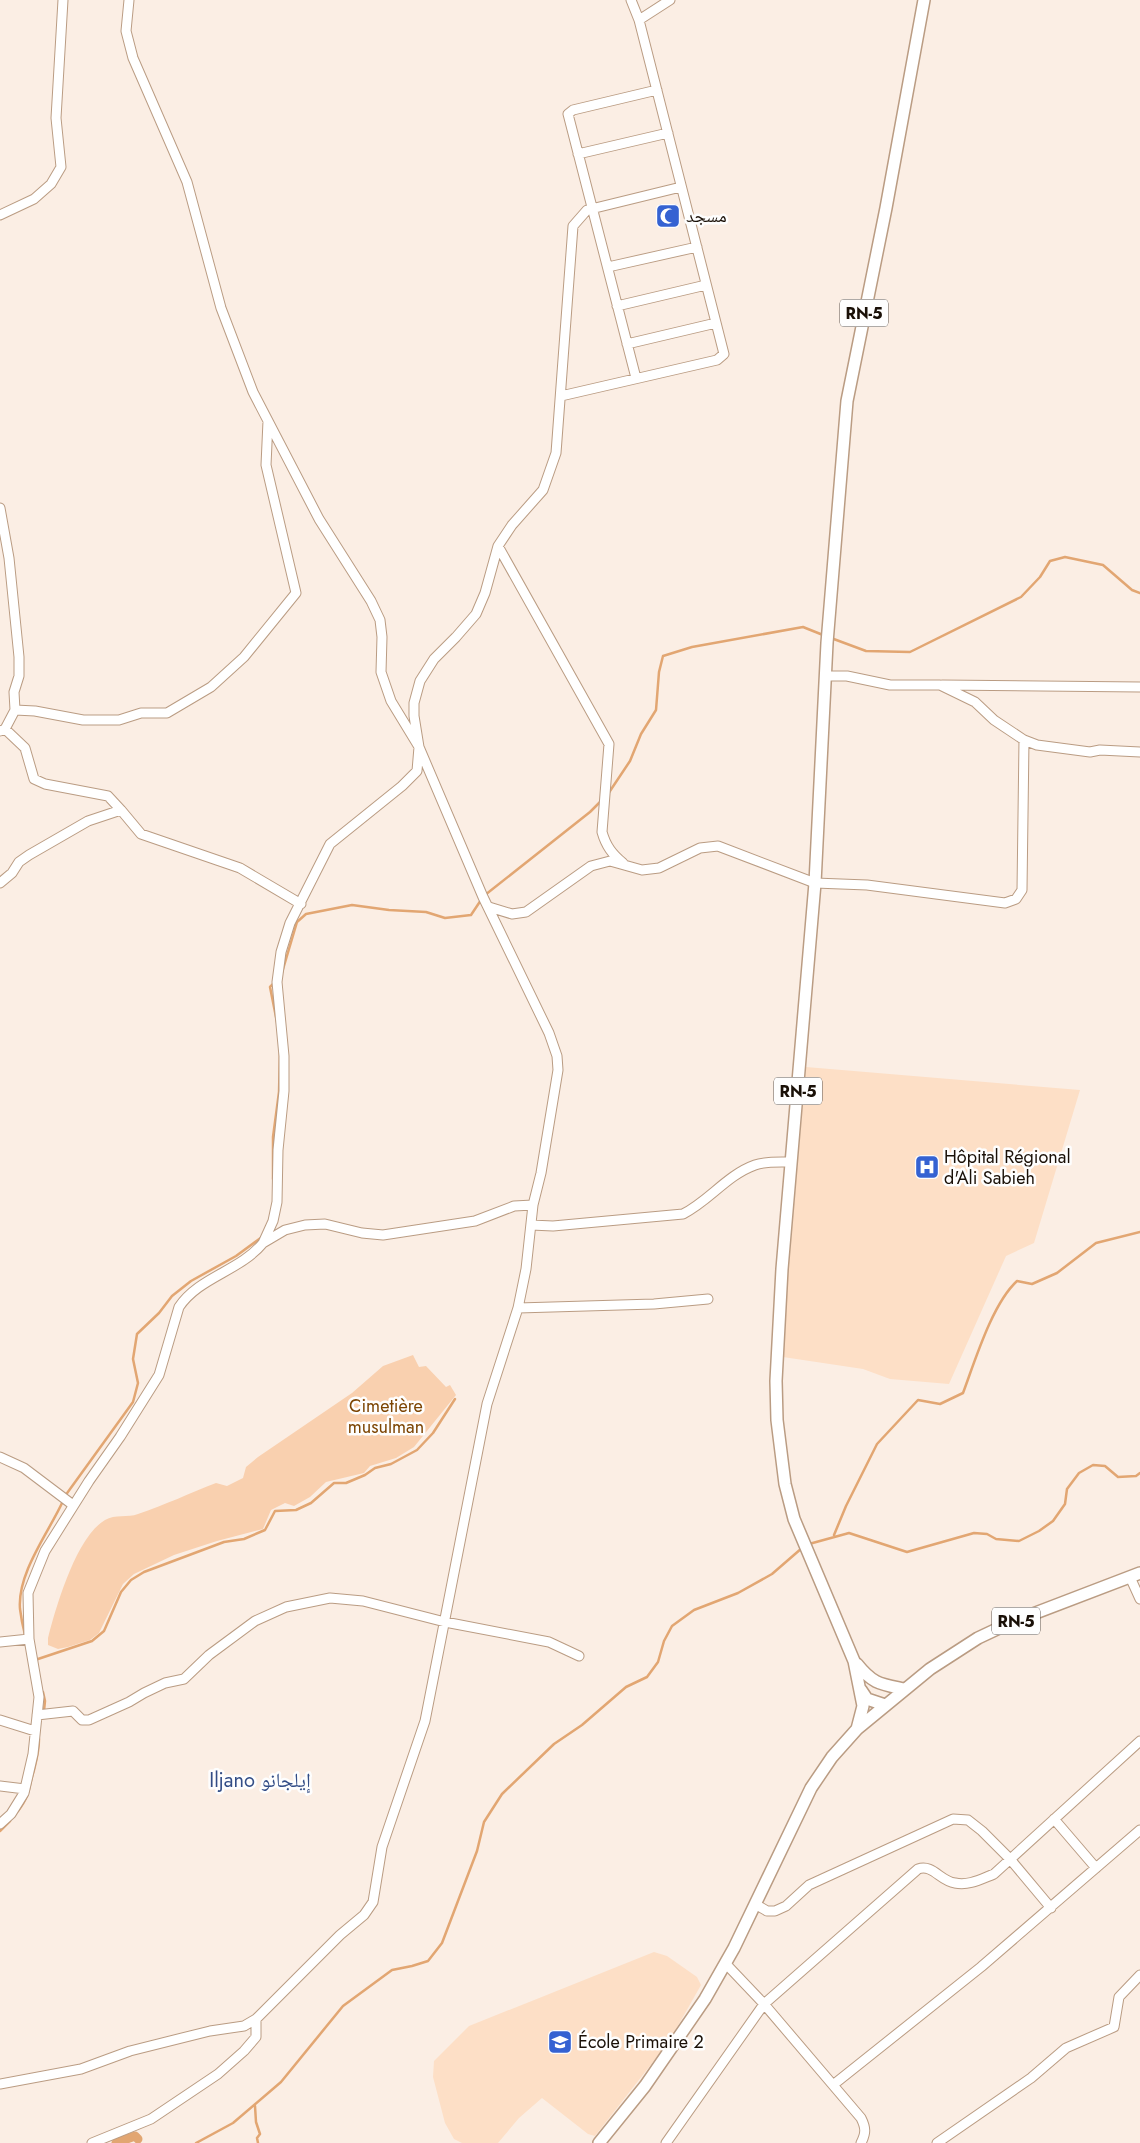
<svg xmlns="http://www.w3.org/2000/svg" width="1140" height="2143" viewBox="0 0 1140 2143" font-family="Jost,'Noto Naskh Arabic',sans-serif">
	<style>
		.built { fill: #fddfc6 }
		.green { fill: #f9d0af }
		.lines { fill: none; stroke-linecap: round; stroke-linejoin: round }
		.stream { stroke: #e2a672; stroke-width: 2.5 }
		.canal { stroke: #e2a672; stroke-width: 9 }
		.minor-casing { stroke: #ba9c83; stroke-width: 11 }
		.major-casing { stroke: #ba9c83; stroke-width: 14 }
		.minor { stroke: #fff; stroke-width: 9 }
		.major { stroke: #fff; stroke-width: 11 }
		.labels { text-anchor: middle; stroke-width: 5; stroke-linejoin: round; paint-order: stroke }
		.shield { fill: #fefefe; stroke: #5e5751; stroke-width: 1 }
		.shield-label { font-size: 16px; font-weight: bold; fill: #1a1007 }
		.poi-label { font-size: 18px; fill: #1a1007; stroke: #fefefe; text-anchor: start }
		.park-label { font-size: 18px; fill: #7c4402; stroke: #fefefe }
		.quarter-label { font-size: 20px; fill: #334d86; stroke: #fefefe }
	</style>
	<rect width="100%" height="100%" fill="#fbeee4"/>
	<path class="built" d="M806,1067l274,23 -46,153 -28,13 -57,128 -59,-5 -27,-10 -80,-12 3,-63z
		M654,1952l13,4 30,21 4,8 -26,46 -15,22 -65,83 -7,-2 -46,-36 -23,20 -21,25h-36l-8,-4 -9,-16 -12,-46 1,-16 35,-35z"/>
	<path class="green" d="M413,1355l6,12 7,-1 20,21 4,-2 6,10 -42,52 -18,11 -26,8 -6,7 -38,9 -16,15 -16,9 -9,-3 -14,7 -8,19 -46,12 -43,14 -40,19 -11,10 -24,49 -9,7 -22,7 -10,2 -10,-4v-7c8,-31 28,-101 57,-118 10,-6 23,-2 33,-6 27,-9 52,-21 78,-31l11,3 16,-8 3,-11 12,-10 94,-64 31,-27z"/>
	<g class="lines">
		<path class="stream" d="M831,638l35,13 44,1 111,-55 19,-20 10,-16 15,-4 38,8 29,25 8,3
			M608,794l22,-33 11,-27 15,-24 3,-38 4,-16 29,-9 111,-20 20,8
			M485,895l105,-83 11,-11
			M281,976l16,-54 9,-8 46,-9 37,5 37,2 19,6 26,-3 10,-15
			M274,983l-4,4 7,35
			M273,1179v-42l6,-45 1,-39
			M65,1496l68,-94 5,-19 -5,-24 4,-25 22,-21 13,-17 19,-15 45,-25 26,-19
			M834,1535l12,-29 31,-62 41,-44 22,4 23,-11c12,-32 29,-89 54,-112l15,3 25,-11 39,-30 44,-11
			M809,1544l40,-11 58,19 67,-19 13,1 9,5 23,2 20,-10 14,-10 12,-17 2,-15 12,-16 14,-8 12,1 13,11 18,-1 4,-3
			M25,1635c-2,-8 -4,-18 -5,-26 -3,-36 29,-77 43,-108
			M35,1660l57,-19 12,-10 17,-39 10,-12 13,-8 80,-30 20,-3 21,-9 10,-19 21,-1 15,-7 23,-20h12l19,-8 10,-7 16,-4 26,-14 16,-17 22,-34
			M43,1692l2,9 -1,10
			M18,1811c13,-17 10,-23 16,-41 3,-12 5,-19 5,-31
			M0,1831l10,-10
			M255,2106l1,16 4,12 -3,4 1,5
			M196,2143l37,-20 48,-41 62,-76 49,-36 20,-4 16,-5 14,-18 35,-92 7,-29 18,-28 52,-50 28,-19 44,-38 21,-10 11,-15 6,-21 8,-15 22,-16 44,-17 34,-19 30,-26"/>
		<path class="canal" d="M116,2143l19,-7 3,3"/>
		<defs>
			<path id="minor" d="M639,20l31,-20
				M578,154l90,-21
				M0,215l34,-16 17,-15 10,-17 -5,-49 7,-118
				M608,267l89,-20
				M617,306l89,-21
				M627,344l89,-21
				M636,378l-68,-264 5,-4 84,-20
				M561,396l156,-36 7,-6 -85,-334 -8,-20
				M0,508l9,50 10,99v19l-5,16 1,18
				M498,546l111,198 -7,88c4,14 10,22 21,31
				M826,676h21l43,9h50l35,17 19,18 30,20 13,5 53,7 10,-2 40,2
				M942,685l198,2
				M5,729l20,19 9,31 11,5 63,12 13,14
				M0,731l5,-2 10,-19 20,1 48,9h36l22,-7h26l44,-26 33,-30 52,-64 -30,-128 2,-44
				M0,883l12,-10 7,-11 10,-7 59,-34 33,-11 20,24 99,34 61,36
				M489,907l23,7 14,-2 65,-46 19,-5 32,9 17,-2 41,-20 18,-2 97,37 52,2 138,18 11,-4 6,-9 2,-150
				M533,1205l-19,1 -39,15 -92,14 -21,-2 -37,-9 -20,1 -20,5 -22,13 10,-22 4,-19 1,-52 6,-59v-35l-7,-74 4,-30 9,-29 40,-79 72,-58 15,-15 2,-24 -5,-31v-13l6,-22 14,-22 22,-22 20,-23 9,-21 13,-47 14,-21 31,-35 13,-37 17,-227 14,-16 94,-23
				M531,1225l22,1 130,-12c26,-13 44,-39 72,-49 11,-4 25,-3 36,-3
				M518,1308l136,-4 54,-5
				M0,1457l24,11 49,37
				M1130,1577l10,22
				M0,1642l29,-3
				M37,1715l36,-4 9,9h7l40,-18 15,-9 21,-10 19,-4 25,-24 46,-34 31,-14 44,-9 33,3 82,21 104,20 30,14
				M0,1720l35,11
				M0,1786l25,3
				M1054,1819l42,49
				M0,1824l11,-10 13,-21 9,-39 6,-57 -10,-58 -1,-46 17,-42 44,-70 31,-44 39,-62 20,-68c20,-30 61,-36 84,-64
				M755,1904l12,7h8l11,-5 23,-21 144,-66 15,1 14,11 28,28 41,49
				M726,1964l38,40 97,114c5,10 5,15 0,25
				M0,2084l81,-15 49,-18 80,-20 34,-5 12,-7 84,-84 24,-20 9,-13 9,-55 43,-126 62,-317 31,-96 8,-39 7,-64 8,-32 17,-103 -1,-14 -8,-23 -66,-136 -64,-150 -28,-46 -10,-29 1,-35 -2,-17 -9,-19 -52,-82 -66,-127 -32,-84 -34,-126 -54,-124 -7,-27 3,-31
				M833,2085l148,-118 159,-137
				M92,2143l59,-24 67,-45 26,-23 12,-14v-18
				M666,2143l98,-139 154,-135c15,-5 22,12 37,14 14,3 26,-4 39,-9l146,-133
				M937,2143l94,-65 35,-30 48,-21 5,-30 21,-22"/>
			<path id="major" d="M857,1664c16,20 23,20 47,25
				M861,1690l6,9 18,6
				M857,1729l6,-23 -9,-45 -60,-142 -9,-35 -8,-64 -1,-39 6,-112 33,-386 12,-240 20,-242 39,-193 38,-208
				M599,2143l46,-57 60,-87 29,-51 77,-160 21,-31 25,-28 73,-60 48,-31 34,-16 128,-49"/>
		</defs>
		<use href="#minor" class="minor-casing"/>
		<use href="#major" class="major-casing"/>
		<use href="#minor" class="minor"/>
		<use href="#major" class="major"/>
	</g>
	<defs>
		<symbol id="mosque-square" viewBox="-11 -11 22 22"><rect x="-9" y="-9" width="18" height="18" rx="4" fill="#3562d2" stroke="#fefefe"/><path d="M3.5-4.9A6 6 0 1 0 3.5 4.9A5 5 0 1 1 3.5-4.9Z" fill="#fff"/></symbol>
		<symbol id="hospital-square" viewBox="-11 -11 22 22"><rect x="-9" y="-9" width="18" height="18" rx="4" fill="#3562d2" stroke="#fefefe"/><path d="M-5-5h3v3.5h4V-5h3V5h-3V1.5h-4V5h-3Z" fill="#fff"/></symbol>
		<symbol id="school-square" viewBox="-11 -11 22 22"><rect x="-9" y="-9" width="18" height="18" rx="4" fill="#3562d2" stroke="#fefefe"/><path d="M0-5L7-2L0 1L-7-2ZM-4 1L0 2.5L4 1V4Q0 6-4 4Z" fill="#fff"/></symbol>
	</defs>
	<g fill-rule="evenodd">
		<use href="#mosque-square" x="654" y="202" width="28" height="28"/>
		<use href="#hospital-square" x="913" y="1153" width="28" height="28"/>
		<use href="#school-square" x="546" y="2028" width="28" height="28"/>
	</g>
	<g class="labels">
		<g class="shield">
			<rect x="840" y="299.5" width="48" height="27" rx="4"/>
			<rect x="774" y="1077.5" width="48" height="27" rx="4"/>
			<rect x="992" y="1607.5" width="48" height="27" rx="4"/>
		</g>
		<g class="shield-label">
			<text x="864" y="319">RN-5</text>
			<text x="798" y="1097">RN-5</text>
			<text x="1016" y="1627">RN-5</text>
		</g>
		<g class="poi-label">
			<text x="686" y="222">مسجد</text>
			<text x="944" y="1163">Hôpital Régional<tspan x="944" dy="21">d'Ali Sabieh</tspan></text>
			<text x="578" y="2048">École Primaire 2</text>
		</g>
		<g class="park-label">
			<text x="386" y="1412">Cimetière<tspan x="386" dy="21">musulman</tspan></text>
		</g>
		<g class="quarter-label">
			<text x="260" y="1787">Iljano إيلجانو</text>
		</g>
	</g>
</svg>
